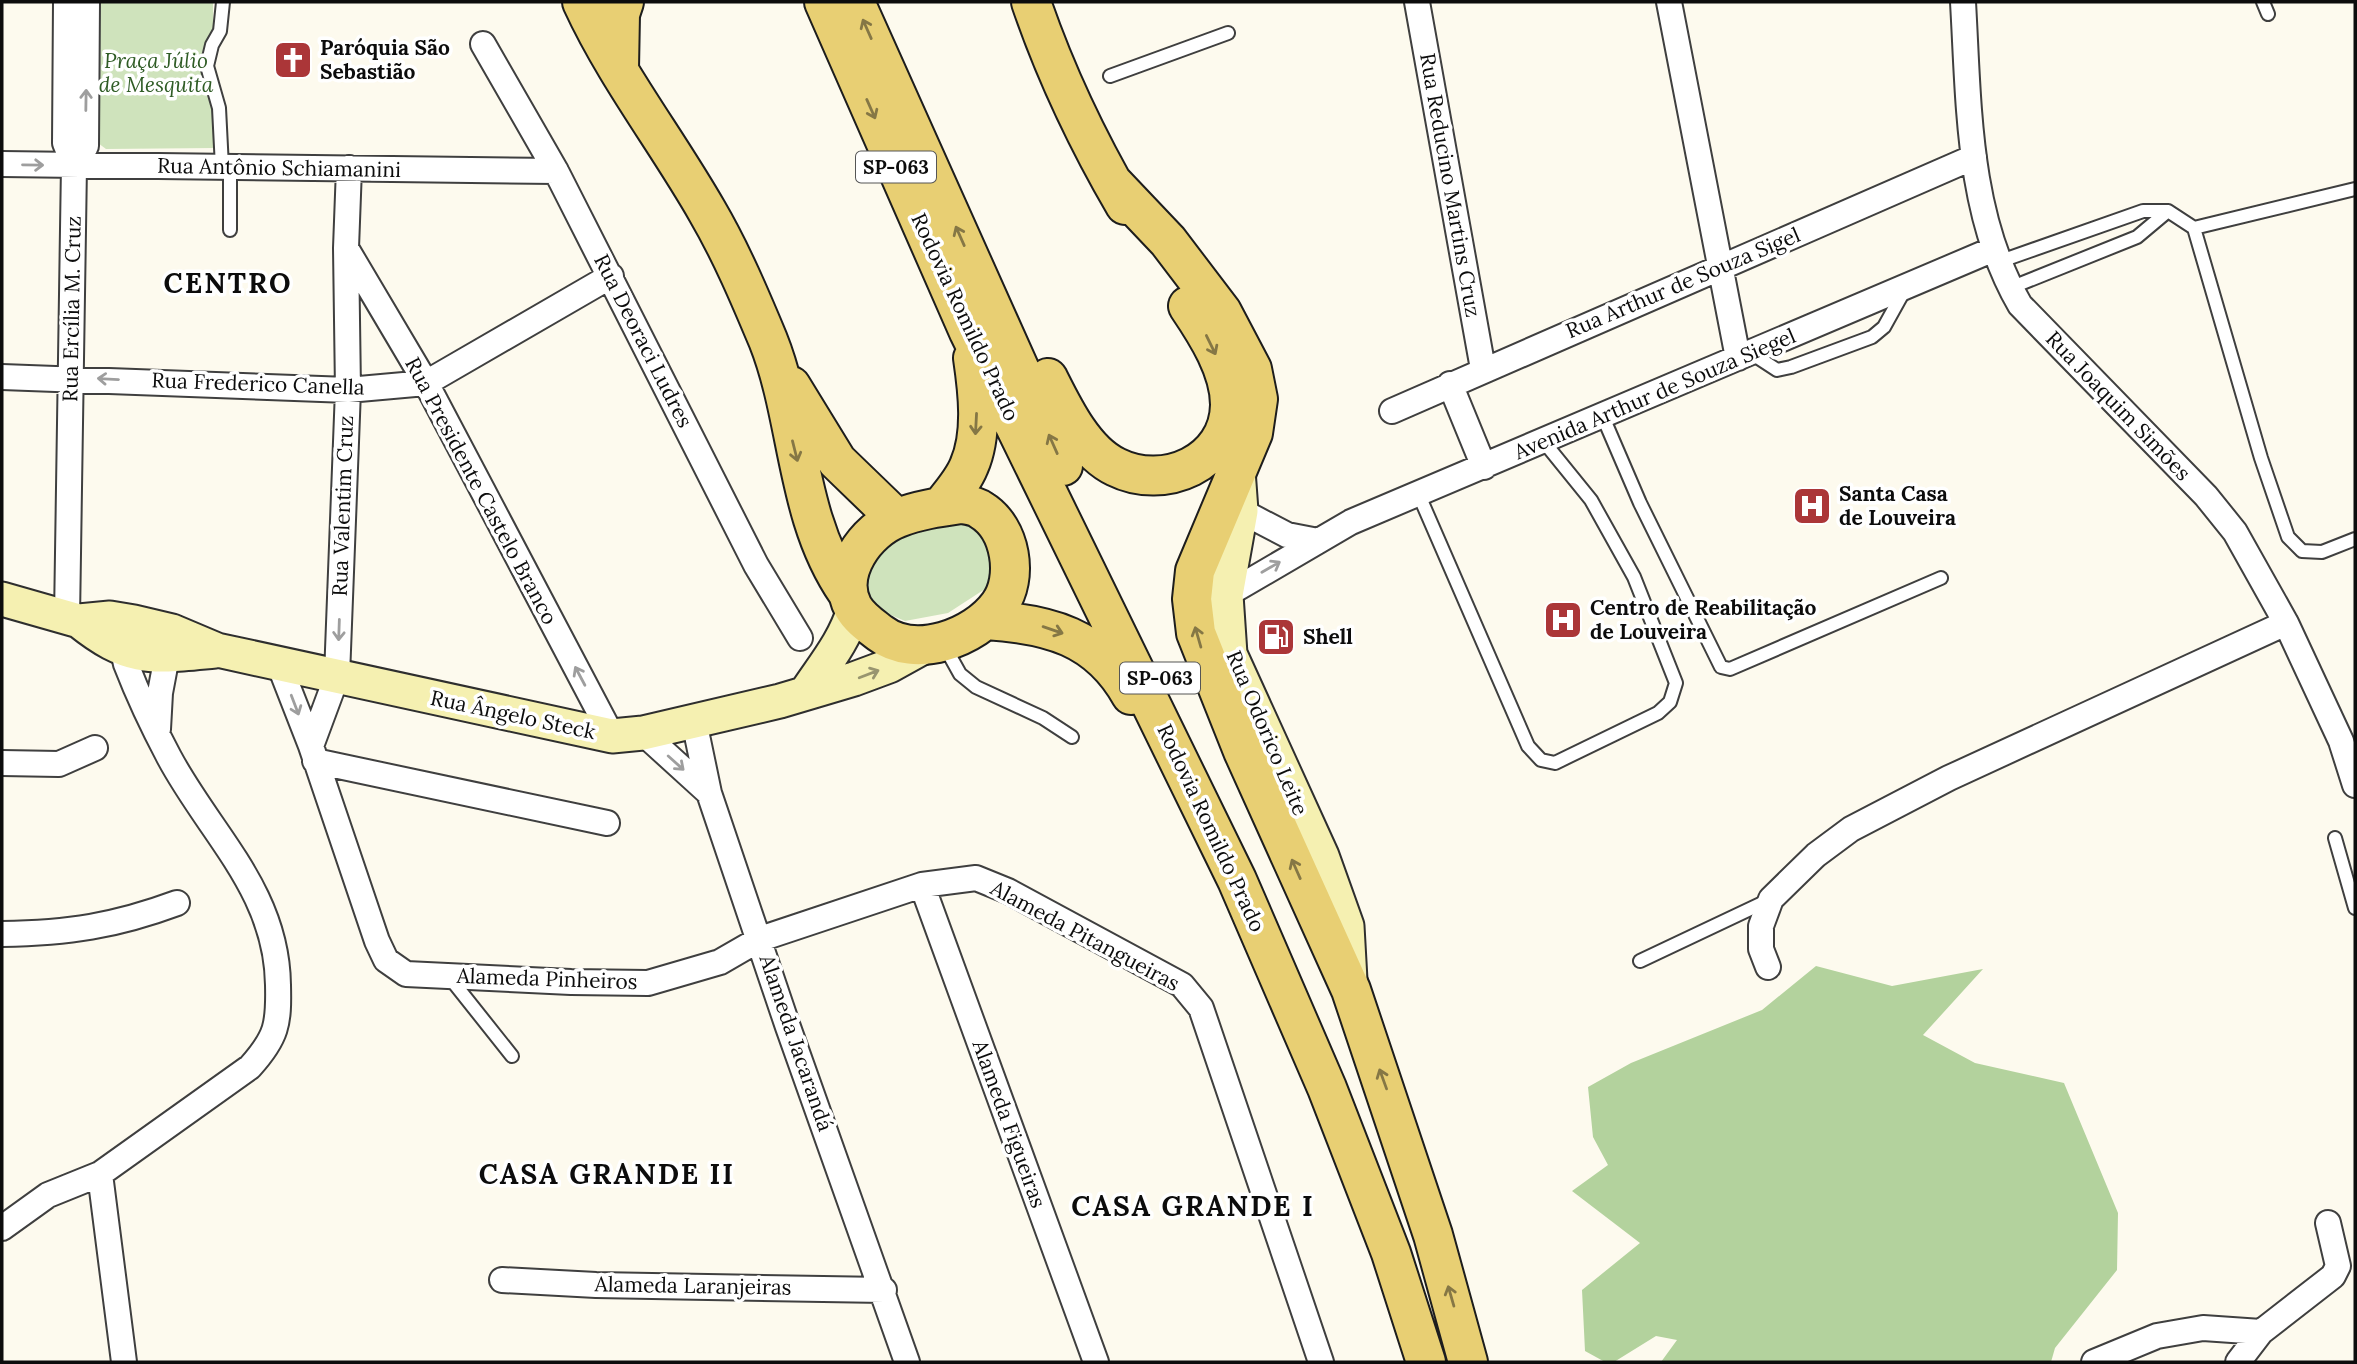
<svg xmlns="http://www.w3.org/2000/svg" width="2357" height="1364" viewBox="0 0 2357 1364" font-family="Lora,serif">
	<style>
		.green { fill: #cfe3bc }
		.forest { fill: #b3d29d }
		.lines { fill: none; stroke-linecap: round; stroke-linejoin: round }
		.service-casing { stroke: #3f3f3f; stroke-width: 16 }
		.minor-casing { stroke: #3f3f3f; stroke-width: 28 }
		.secondary-casing { stroke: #2e2e2e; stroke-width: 37 }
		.primary-casing { stroke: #1d1d1d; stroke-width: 42 }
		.service { stroke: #fff; stroke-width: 12 }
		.minor { stroke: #fff; stroke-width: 24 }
		.secondary { stroke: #f5f0b1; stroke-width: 33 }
		.primary { stroke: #e8cf73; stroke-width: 38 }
		.oneway { stroke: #857745 }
		.oneway2 { stroke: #9e9e9e }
		.oneway3 { stroke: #98956f }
		.labels { text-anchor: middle; stroke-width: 7; stroke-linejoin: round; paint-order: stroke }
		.shield { fill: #fff; stroke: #555; stroke-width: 2 }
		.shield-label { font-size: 19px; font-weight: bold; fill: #0c0c0c }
		.poi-label { font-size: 21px; font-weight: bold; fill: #0c0c0c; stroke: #fff; text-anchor: start }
		.park-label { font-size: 21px; font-style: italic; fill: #2f5c25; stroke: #fff }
		.street-label { font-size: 21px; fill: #0c0c0c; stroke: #fff }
		.district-label { font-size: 28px; font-weight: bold; letter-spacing: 2px; fill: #0c0c0c; stroke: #fff }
	</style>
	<rect width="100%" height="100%" fill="#fdfaee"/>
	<path class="green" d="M98,2h115l2,146 -109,1 -8,-6z
		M967,519l23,23 2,32 -7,15 -37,24 -43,8 -26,-11 -15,-24 3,-28 30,-29z"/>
	<path class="forest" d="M1816,966l76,20 91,-17 -60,66 52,28 89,20 54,130 -1,57 -62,78 -4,14h-390l16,-22 -21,-4 -42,26h-9l-20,-11 -3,-61 58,-47 -68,-52 36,-26 -15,-28 -5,-50 43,-24 131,-53z"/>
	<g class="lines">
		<defs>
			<path id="service" d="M2263,2l5,12
				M1110,76l118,-43
				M222,167l-3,-59 -12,-42 5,-21 8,-14 3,-29
				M2194,228l161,-39
				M230,230v-63
				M1998,262l145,-51h25l26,17 67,230 27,79 14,14 20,1 33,-13
				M2010,288l127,-51 31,-26
				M1751,353l26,17 14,-3 81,-30 12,-10 20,-36
				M1603,417l37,86 81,164 9,2 211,-91
				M1418,493l110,253 13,14 14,3 103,-50 12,-11 6,-19 -42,-106 -43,-77 -47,-58
				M945,647l15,27 16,13 67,31 29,19
				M2335,838l20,70
				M1640,961l129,-61
				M450,978l62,78"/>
			<path id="minor" d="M66,2l-1,141 9,22 -7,453
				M1417,2l66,367
				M1669,2l69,356
				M1963,2c6,102 4,212 57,303l186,191 29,36 51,91 55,118 14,44
				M483,44l73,127 200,394 44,73
				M2,164l554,7
				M74,165l12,-19 1,-144
				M346,248l80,135 186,353
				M2,377l346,13 78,-7 185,-107
				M1450,384l34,83
				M1392,411l582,-254
				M1241,511l46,24 31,6
				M1226,595l125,-73 643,-273
				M279,664l32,82 66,195 9,19 20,14 165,8 77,1 72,-21 40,-23 162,-54 54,-7 32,13 174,94 19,23 120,354
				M694,721l15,72 79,234 119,335
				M158,729l2,-36 10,-53
				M643,733l66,60
				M311,746l26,-70 11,-286 -2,-142 3,-80
				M315,761l292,62
				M2,763l57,1 36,-16
				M922,885l174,477
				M2,934c66,-1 113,-8 175,-31
				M1768,967l-7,-18v-23l10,-27 45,-44 35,-26 98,-51 337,-155
				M100,1174l24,188
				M2,1228l46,-33 52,-21 150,-107c27,-30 29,-43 28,-82 -1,-94 -68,-151 -109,-228 -16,-30 -31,-62 -43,-93l-3,-13 3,-15
				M502,1280l94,5 288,5
				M2094,1362l63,-26 46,-8 58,4
				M2238,1362l23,-30 72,-56 5,-10 -10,-43"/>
			<path id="secondary" d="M1238,470l3,41 -15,84 4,59 92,202 25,70 3,54
				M2,599l77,22 31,-3 24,4 38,9 45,19 395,86 31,-3 137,-32 74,-22 35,-13 38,-21
				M79,621c51,41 73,36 136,30
				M807,691c18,-27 38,-51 47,-82"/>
			<path id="primary" d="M582,2c34,74 85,139 125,209 24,41 43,86 61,129 32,80 27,177 79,252
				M824,2l145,330 268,548 90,208 64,165 35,109
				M855,2l208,464
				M1031,2c25,73 55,136 94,203
				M619,68l1,-54 4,-12
				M1112,182l56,59 54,71 30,57 6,30 -5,34 -58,138 -3,28 4,34 47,118 108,239 82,245 35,127
				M1048,378c15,30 36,74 68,89 48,24 113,-4 114,-62 0,-35 -23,-71 -42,-99
				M791,386l46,75 59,57
				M961,504c6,1 15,2 20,6 30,18 38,68 18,95 -24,33 -84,55 -119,28 -9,-7 -21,-15 -27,-26 -18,-34 13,-77 45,-89 20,-8 42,-11 63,-14z
				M941,507c10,-13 22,-26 28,-41 14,-32 9,-74 4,-108
				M986,620c62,4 112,16 145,75"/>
		</defs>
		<use href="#service" class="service-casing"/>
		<use href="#minor" class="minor-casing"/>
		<use href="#secondary" class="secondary-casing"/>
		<use href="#primary" class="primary-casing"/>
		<use href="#service" class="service"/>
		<use href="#minor" class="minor"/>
		<use href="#secondary" class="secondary"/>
		<use href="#primary" class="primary"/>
	</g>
	<defs><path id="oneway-shaft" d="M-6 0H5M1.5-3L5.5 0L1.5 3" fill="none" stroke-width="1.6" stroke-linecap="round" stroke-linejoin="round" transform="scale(1.75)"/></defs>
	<g class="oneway">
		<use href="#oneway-shaft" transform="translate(867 29) rotate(-114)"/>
		<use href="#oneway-shaft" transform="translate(871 109) rotate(66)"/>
		<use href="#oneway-shaft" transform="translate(960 236) rotate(-114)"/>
		<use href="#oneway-shaft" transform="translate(1211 345) rotate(64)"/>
		<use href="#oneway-shaft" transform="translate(976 424) rotate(93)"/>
		<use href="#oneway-shaft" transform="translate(1053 444) rotate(-114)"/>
		<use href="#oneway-shaft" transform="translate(795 451) rotate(76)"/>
		<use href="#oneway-shaft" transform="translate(1053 630) rotate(19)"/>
		<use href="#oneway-shaft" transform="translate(1198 637) rotate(-106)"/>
		<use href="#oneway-shaft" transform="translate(1296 869) rotate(-114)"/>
		<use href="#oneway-shaft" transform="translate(1383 1079) rotate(-110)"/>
		<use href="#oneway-shaft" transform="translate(1451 1296) rotate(-106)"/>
	</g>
	<g class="oneway2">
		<use href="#oneway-shaft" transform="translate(86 100) rotate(-89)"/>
		<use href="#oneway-shaft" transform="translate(33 165) rotate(1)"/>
		<use href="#oneway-shaft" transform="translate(108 379) rotate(-177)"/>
		<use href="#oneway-shaft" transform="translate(1271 567) rotate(-30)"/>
		<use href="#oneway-shaft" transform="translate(339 630) rotate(92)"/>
		<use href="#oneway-shaft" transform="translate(580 676) rotate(-118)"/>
		<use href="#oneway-shaft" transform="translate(295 705) rotate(69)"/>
		<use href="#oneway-shaft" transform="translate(676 763) rotate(42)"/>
	</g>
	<use class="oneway3" href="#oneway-shaft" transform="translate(869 674) rotate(-21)"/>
	<defs>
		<symbol id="church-square" viewBox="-11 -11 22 22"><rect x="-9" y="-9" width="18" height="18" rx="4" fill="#ab3638" stroke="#fff"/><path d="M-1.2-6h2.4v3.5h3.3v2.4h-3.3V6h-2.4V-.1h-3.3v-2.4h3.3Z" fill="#fff"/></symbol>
		<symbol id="hospital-square" viewBox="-11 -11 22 22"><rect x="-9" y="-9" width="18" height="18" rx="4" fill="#ab3638" stroke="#fff"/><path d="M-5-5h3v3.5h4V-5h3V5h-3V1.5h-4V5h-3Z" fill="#fff"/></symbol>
		<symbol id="fuel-square" viewBox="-11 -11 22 22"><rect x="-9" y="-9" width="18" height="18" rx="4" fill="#ab3638" stroke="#fff"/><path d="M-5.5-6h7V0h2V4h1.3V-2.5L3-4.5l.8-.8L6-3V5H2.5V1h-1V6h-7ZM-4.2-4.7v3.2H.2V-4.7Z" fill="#fff"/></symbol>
	</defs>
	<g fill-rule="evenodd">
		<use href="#church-square" x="271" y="38" width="44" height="44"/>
		<use href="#hospital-square" x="1790" y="484" width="44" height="44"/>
		<use href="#hospital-square" x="1541" y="598" width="44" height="44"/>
		<use href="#fuel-square" x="1254" y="615" width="44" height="44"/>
	</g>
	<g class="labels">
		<g class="shield">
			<rect x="856" y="151.5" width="80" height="31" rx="5"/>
			<rect x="1120" y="662.5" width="80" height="31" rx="5"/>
		</g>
		<g class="shield-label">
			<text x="896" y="174">SP-063</text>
			<text x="1160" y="685">SP-063</text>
		</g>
		<g class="poi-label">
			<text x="320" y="55">Paróquia São<tspan x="320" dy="24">Sebastião</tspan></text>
			<text x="1839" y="501">Santa Casa<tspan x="1839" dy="24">de Louveira</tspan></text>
			<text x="1590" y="615">Centro de Reabilitação<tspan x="1590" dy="24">de Louveira</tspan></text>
			<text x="1303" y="644">Shell</text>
		</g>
		<g class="park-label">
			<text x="156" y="68">Praça Júlio<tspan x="156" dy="24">de Mesquita</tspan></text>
		</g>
		<g class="street-label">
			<text transform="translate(279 168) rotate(1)" y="7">Rua Antônio Schiamanini</text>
			<text transform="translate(1450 185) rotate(80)" y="7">Rua Reducino Martins Cruz</text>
			<text transform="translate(1683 283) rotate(-23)" y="7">Rua Arthur de Souza Sigel</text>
			<text transform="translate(72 309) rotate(-89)" y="7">Rua Ercília M. Cruz</text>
			<text transform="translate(965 317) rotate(65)" y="7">Rodovia Romildo Prado</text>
			<text transform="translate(643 341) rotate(63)" y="7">Rua Deoraci Ludres</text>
			<text transform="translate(258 384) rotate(2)" y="7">Rua Frederico Canella</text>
			<text transform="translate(1655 394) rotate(-23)" y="7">Avenida Arthur de Souza Siegel</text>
			<text transform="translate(2118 406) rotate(46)" y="7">Rua Joaquim Simões</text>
			<text transform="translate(481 491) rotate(62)" y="7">Rua Presidente Castelo Branco</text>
			<text transform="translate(343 506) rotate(-88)" y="7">Rua Valentim Cruz</text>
			<text transform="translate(513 715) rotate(12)" y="7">Rua Ângelo Steck</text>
			<text transform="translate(1267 733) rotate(67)" y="7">Rua Odorico Leite</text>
			<text transform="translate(1211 828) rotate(65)" y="7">Rodovia Romildo Prado</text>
			<text transform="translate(1085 936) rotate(28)" y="7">Alameda Pitangueiras</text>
			<text transform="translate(547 979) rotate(2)" y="7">Alameda Pinheiros</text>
			<text transform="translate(796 1043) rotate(71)" y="7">Alameda Jacarandá</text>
			<text transform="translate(1009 1124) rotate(70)" y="7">Alameda Figueiras</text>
			<text transform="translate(693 1286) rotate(1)" y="7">Alameda Laranjeiras</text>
		</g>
		<g class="district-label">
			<text x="228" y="293">CENTRO</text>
			<text x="607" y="1184">CASA GRANDE II</text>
			<text x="1193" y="1216">CASA GRANDE I</text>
		</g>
	</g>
	<rect width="2357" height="1364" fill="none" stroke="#0c0c0c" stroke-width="7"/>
</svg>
